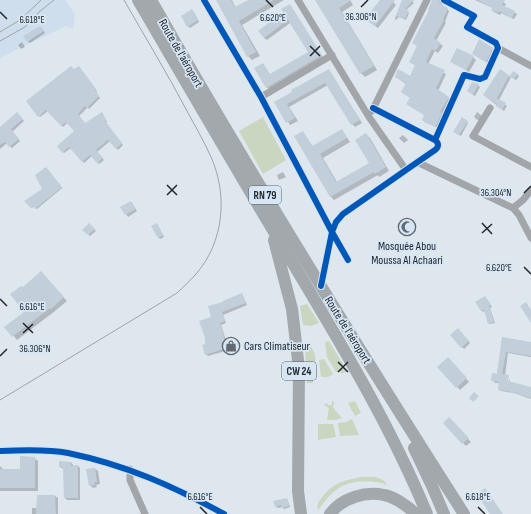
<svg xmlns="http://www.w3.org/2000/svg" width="531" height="514" viewBox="0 0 531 514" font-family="'Sofia Sans Condensed',sans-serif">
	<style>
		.built { fill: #cfdeed }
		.green { fill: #cad7c0 }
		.shadow { fill: #0003 }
		.building { fill: #c2ceda }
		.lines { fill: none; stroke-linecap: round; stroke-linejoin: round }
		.minor { stroke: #a2a6aa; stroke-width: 7 }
		.trunk { stroke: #a2a8ac; stroke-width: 12 }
		.tram { stroke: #9fa4a7; stroke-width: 1 }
		.cycleway-casing { stroke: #d7e6f5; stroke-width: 8 }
		.cycleway { stroke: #0057b8; stroke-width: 6 }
		.ticks { fill: none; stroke: #23282e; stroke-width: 1.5 }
		.labels { text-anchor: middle; stroke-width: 3.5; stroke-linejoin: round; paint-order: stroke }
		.shield { fill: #d7e6f5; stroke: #59616a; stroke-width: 1 }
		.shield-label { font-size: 11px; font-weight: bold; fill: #23282e }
		.street-label { font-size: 12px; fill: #23282e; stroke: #d7e6f5 }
		.poi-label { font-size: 12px; fill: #23282e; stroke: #d7e6f5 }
		.ticks-label { font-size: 10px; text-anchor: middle; fill: #23282e; stroke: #d7e6f5; stroke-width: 3.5; stroke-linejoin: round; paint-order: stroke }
	</style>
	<rect width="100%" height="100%" fill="#dee6ee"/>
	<path class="built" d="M0,0h65l10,14 -2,15 -7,-3 -66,32z"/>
	<path class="green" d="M263,117l23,43 -23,14 -24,-43z
		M307,304l12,19 -8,3 -8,-1 -3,-19z
		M329,341l18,30 -5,3 -2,-3 -4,1 -9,-15 -2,-15z
		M305,345h5l5,9 2,25h-4v4h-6z
		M324,359l9,15 -5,3h-7l-2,-17z
		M332,401l3,2 -2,2 1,4 8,9 -6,2h-9l2,-12 -5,-3 2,-2 4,3 2,-2z
		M355,401l6,12 -6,3 -7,-13z
		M352,419l7,16 -19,1 -2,-13 8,-1z
		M318,424h15l3,13 -18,3z
		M361,477c10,0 20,-2 26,8 -16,-6 -39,-5 -52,6 -7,5 -12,13 -17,19 -2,-5 1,-9 5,-14 10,-13 22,-16 38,-19z"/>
	<path class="shadow" d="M217,0h15l4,8 14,-8h34l-42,25 18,31 -8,4 -4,-4z
		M316,0h34l3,5 -11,7 35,58 -12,7 -4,-4z
		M381,0h10l5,5 -18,23 -9,-6z
		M403,0h8l3,3 -8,7 3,3 -3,7 -7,-3 -3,3 -1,-1z
		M433,0h9v5l7,6 -4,11 1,1 -10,18 7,5 -5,7 -3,-2 -7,13 18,10 -8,17 13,9 -9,15 2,1 -6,12 -13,-6 -2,-2 2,-5 -18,-11 4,-6 -9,-6 4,-8 -10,-7h14l6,-11 -6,-4 8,-15 -5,-4 17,-32z
		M475,0h25l6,4 -2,3 13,7 -3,5 -13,-6 -1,2 -6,-3 -2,-2 1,-2z
		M290,5l33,53 -54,32 -14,-22 15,7 40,-22 -20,-30 -23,17 -3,-2z
		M194,12l5,10 -9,6 -2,-2z
		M42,28l3,5 -15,10 -2,-2z
		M22,42l3,5 -4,2 -3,-4z
		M492,49l3,3 -6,12 -16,-10z
		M473,57l3,3 -7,12 -18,-11z
		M80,69l17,22 -1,1 4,6 -11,11 -1,-2 -9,9 6,8 18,-9 4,7 -1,1 17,22 -5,5 -8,-9 -13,11 7,8 -5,4 -7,-8 -8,7 -13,-15 -7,5 -6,-7 18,-14 -8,-10 -5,5 -15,-16 -8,6 -1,-1 35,-45z
		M329,71l33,52 -7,4 -3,-3 -24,-39 -39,22 9,14 -8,4 -14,-23z
		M500,71l10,6 3,-5 6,4 -3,4 -5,-3 -12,23 8,6 -3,5 -20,-16z
		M478,85l2,2 -5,9 -5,-3z
		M477,112l5,4 -3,5 -5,-4z
		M17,113l7,8 -12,11 8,9 -8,7 -5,-5 -7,6v-21z
		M467,122l1,1 -7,13 -5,-3z
		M342,130l8,12 -27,16 14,24 33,-18 -4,-29 4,3 19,33 -10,6 -1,-2 -44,25 -3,-3 -35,-61 7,-4 10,15z
		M403,135l5,5 -4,3 -5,-5z
		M46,168l16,20 -25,21 -3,-3 -2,2 -6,-7 17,-11z
		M283,172l3,5 -7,3 -2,-5z
		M131,202l6,9 -9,6 -6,-10z
		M89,224l7,7 -6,5 -6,-6z
		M158,226l6,11 -4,2 -1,-1z
		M44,276l23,25 -12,10 -38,29 -11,-13 19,-15 -2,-23z
		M242,294l5,11 -24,10 3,8 -5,2 8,25 -21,6 -2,-2 1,-10 5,-26 12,-15z
		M486,298l6,9 -2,1 5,15 -5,1 -5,-13 -2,1 -1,-1 -6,-9z
		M458,329l12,14 -6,6 -13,-14z
		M503,338l28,5v14l-23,-4 -3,23 4,1h-1l-1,9h1l2,-8v5l21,5v11l-17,-6 -13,-2 -2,-2 1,-6h-5l-2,-3 4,-5z
		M448,359l21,23 -9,8 -21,-23z
		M449,419l22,23 -5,4 -22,-23z
		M34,458l4,3v30h-38v-25l4,4h17z
		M71,462l2,3v2l5,-1 2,2v32h-13l-2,-2 -1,-29 -4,-2z
		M95,469l3,2 2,13 -4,1 1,2 -4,1 -3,-3z
		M55,496l3,2v16h-26v-6h6z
		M287,499l3,8 -6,2 -2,-2 -4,1 -2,-2z"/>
	<path class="building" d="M216,0h15l4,7 13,-7h26l-35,21 17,31 -9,5z
		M315,0h37l-13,8 35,58 -14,8z
		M380,0h15l-20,26 -10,-7z
		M402,0h12l-9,9 4,1 -4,9 -8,-3 -3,4z
		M432,0h7l2,4 7,4 -5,11 1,1 -10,18 7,5 -6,8 -3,-2 -6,13 19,8 -9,18 13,9 -9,15 2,1 -7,14 -13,-7 2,-5 -18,-11 4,-6 -9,-6 5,-9 -11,-6 3,-8 12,7 5,-11 -6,-3 8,-16 -5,-3 17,-33h-1z
		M478,0h27l-3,5 13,6 -3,7 -13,-7 -1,2 -7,-3 1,-2z
		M290,4l32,51 -56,33 -12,-20 9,-5 7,11 38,-22 -20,-32 -24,18 -6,-7 25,-19 -2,-3z
		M192,9l6,11 -11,7 -6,-11z
		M40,26l4,5 -17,11 -4,-6z
		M479,39l14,9 -7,14 -14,-8z
		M457,48l17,8 -8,14 -16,-8z
		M71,66l3,3 5,-3 17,23 -1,1 4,6 -12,12 -2,-2 -7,8 7,9 17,-11 4,8 -1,1 17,22 -6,6 -8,-9 -12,10 7,8 -6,5 -7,-8 -8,7 -13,-15 -7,6 -5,-7 17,-15 -8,-9 -5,4 -15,-16 -8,7 -12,-16z
		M329,69l31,51 -9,5 -26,-42 -38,21 8,14 -9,5 -12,-21 18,-10 -1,-2z
		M500,69l10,7 3,-5 5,3 -4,5 -5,-3 -12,22 9,5 -4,7 -6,-4 1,-2 -14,-9z
		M472,82l7,2 -6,11 -6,-4z
		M17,112l6,7 -12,10 8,10 -10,8 -4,-5 -5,3v-18z
		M462,117l6,4 -9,14 -6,-3z
		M342,129l5,9 -27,16 16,28 33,-19 -14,-23 11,-7 20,34 -11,7 -1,-2 -44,25 -36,-61 9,-5 9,15z
		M46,167l16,20 -27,22 -2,-3 -2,2 -7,-7 18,-12 -7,-14z
		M131,201l5,8 -11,6 -5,-8z
		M89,223l6,6 -7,6 -6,-5z
		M157,223l6,12 -5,3 -7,-12z
		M41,271l23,26 -13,12 -1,-1 -38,29 -8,-10 20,-15 -14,-18 11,-8 2,1z
		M242,293l4,10 -24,9 3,9 -5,2 7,25 -22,7 -3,-10 3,-1v-6l-6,-17 12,-4 -3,-11 15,-4v-1z
		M485,296l6,9 -2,1 5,16 -6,2 -4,-14 -3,1 -6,-9z
		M526,302l5,8v13l-11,-17z
		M458,328l11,13 -8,7 -11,-13z
		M502,337l29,5v14l-25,-4 -4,22 7,1 -1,6 23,6v11l-20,-6 -13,-2 1,-8 -8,-1 1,-8 5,1z
		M448,357l19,21 -11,10 -19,-21z
		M474,392l5,4 -6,6 -4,-4z
		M449,417l20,21 -7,6 -19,-21z
		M20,456l15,1v31h-35v-19h20z
		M59,461l12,1v4l7,-1v33h-14l-1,-31h-4z
		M95,468l2,14h-3l1,3 -6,1 -3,-17z
		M485,488l18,26h-13l-13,-20z
		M37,495h18l1,19h-20z
		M287,498l2,8 -7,2 -1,-3 -6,2 -2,-6z"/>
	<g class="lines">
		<path class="minor" d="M204,0l57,97 71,135 16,28
			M298,0l71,117 37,53
			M498,48l33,18
			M261,97l71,-42
			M490,108l-17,28 58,31
			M372,111l55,-111
			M435,140l29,-65 16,4 5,-2 13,-29 -2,-5 -29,-16 7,-11 -30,-16
			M417,162l96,46 6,7 12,23
			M513,208l10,-8 8,-10
			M321,286l11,-54 4,-10 7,-8 63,-44 29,-20c4,-3 4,-7 0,-10l-62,-32
			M0,451c20,-1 48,-2 68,2 58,12 105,33 156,61
			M130,469v11l15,34"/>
		<path class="trunk" d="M138,0c45,77 90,155 136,232 55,92 112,183 153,282
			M151,0c99,174 205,345 313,514
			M274,240l18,69 7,60 -1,122 3,23
			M414,448l18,38 12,28
			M330,514c12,-16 35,-23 54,-19 12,2 23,11 32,19"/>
		<path class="tram" d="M0,32l20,-12 21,-20
			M0,41l25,-14 14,-15 15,-12
			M0,400l177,-107c6,-6 13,-12 19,-19 28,-32 32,-79 15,-117 -7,-16 -16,-31 -24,-46 -20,-38 -42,-74 -63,-111"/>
		<defs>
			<path id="cycleway" d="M204,0l57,97 71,135 16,28
				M435,140l29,-65 16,4 5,-2 13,-29 -2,-5 -29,-16 7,-11 -30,-16
				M321,286l11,-54 4,-10 7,-8 63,-44 29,-20c4,-3 4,-7 0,-10l-62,-32
				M0,451c20,-1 48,-2 68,2 58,12 105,33 156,61"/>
		</defs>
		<use href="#cycleway" class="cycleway-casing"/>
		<use href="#cycleway" class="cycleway"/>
	</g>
	<path class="ticks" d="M266,0l7,7M361,7l7,-7M0,12l7,7M310,46l10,10M310,56l10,-10M167,185l10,10M524,193l7,-7M167,195l10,-10M482,223l10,11M482,233l10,-9M524,267l7,7M0,299l7,7M23,323l10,10M23,333l10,-9M0,356l7,-7M338,362l10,10M338,372l10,-10M200,507l7,7M478,507l7,7"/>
	<defs>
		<symbol id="mosque-ring" viewBox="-11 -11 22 22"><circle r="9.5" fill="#d7e6f5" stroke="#646a71" stroke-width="1.5"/><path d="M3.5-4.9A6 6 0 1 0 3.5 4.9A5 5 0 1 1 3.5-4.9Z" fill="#646a71"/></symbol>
		<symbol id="shop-ring" viewBox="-11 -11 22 22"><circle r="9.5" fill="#d7e6f5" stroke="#646a71" stroke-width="1.5"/><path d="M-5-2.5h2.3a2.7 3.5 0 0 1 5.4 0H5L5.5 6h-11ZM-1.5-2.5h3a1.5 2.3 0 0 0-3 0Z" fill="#646a71"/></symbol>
	</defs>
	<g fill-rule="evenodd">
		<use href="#mosque-ring" x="397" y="217" width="20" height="20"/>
		<use href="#shop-ring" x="221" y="336" width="20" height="20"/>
	</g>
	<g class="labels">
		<g class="shield">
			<rect x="249" y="186" width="32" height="18" rx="3"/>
			<rect x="282" y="362" width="34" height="18" rx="3"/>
		</g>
		<g class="shield-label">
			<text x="265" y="199">RN 79</text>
			<text x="299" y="375">CW 24</text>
		</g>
		<g class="street-label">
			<text transform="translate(181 53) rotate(60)" y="4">Route de l'aéroport</text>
			<text transform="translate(348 330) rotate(58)" y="4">Route de l'aéroport</text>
		</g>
		<g class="poi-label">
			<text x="407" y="250">Mosquée Abou<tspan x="407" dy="14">Moussa Al Achaari</tspan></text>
			<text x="244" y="350" text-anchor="start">Cars Climatiseur</text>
		</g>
	</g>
	<g class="ticks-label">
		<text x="361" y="20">36.306°N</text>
		<text x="273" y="21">6.620°E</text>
		<text x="32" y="23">6.618°E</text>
		<text x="496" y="196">36.304°N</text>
		<text x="499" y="271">6.620°E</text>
		<text x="32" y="310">6.616°E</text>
		<text x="35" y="352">36.306°N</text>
		<text x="200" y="500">6.616°E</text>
		<text x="478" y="500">6.618°E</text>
	</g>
</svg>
